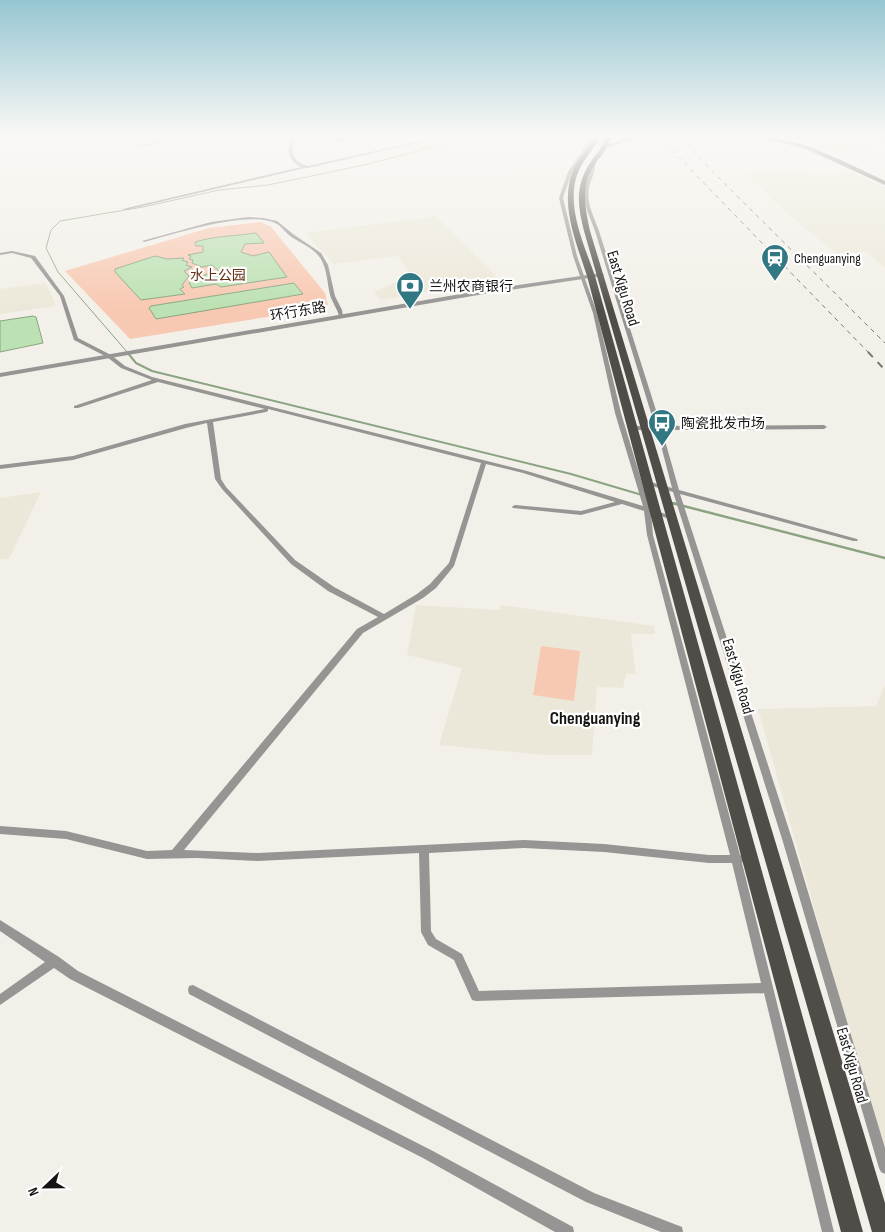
<svg xmlns="http://www.w3.org/2000/svg" width="885" height="1232" viewBox="0 0 885 1232" font-family="'Sofia Sans Condensed','Noto Sans SC',sans-serif">
	<style>
		.built { fill: #ece8d9 }
		.green { fill: #f8c9b2 }
		.water { fill: #bce1b2; stroke: #8aa482 }
		.lines { fill: none; stroke-linecap: round; stroke-linejoin: round }
		.stream-far2 { stroke: #8aa482; stroke-width: 1 }
		.stream-far1 { stroke: #8aa482; stroke-width: 2 }
		.stream { stroke: #8aa482; stroke-width: 2.5 }
		.minor { fill: #979593; fill-rule: evenodd }
		.tertiary { fill: #979593; fill-rule: evenodd }
		.secondary { fill: #6d6a66; fill-rule: evenodd }
		.primary { fill: #504c48; fill-rule: evenodd }
		.rail-far1 { stroke: #797773; stroke-width: 1; stroke-dasharray: 4.5 4.5; stroke-linecap: butt }
		.rail { stroke: #797773; stroke-width: 2; stroke-dasharray: 7 7; stroke-linecap: butt }
		.labels { text-anchor: middle; stroke-width: 4.5; stroke-linejoin: round; paint-order: stroke }
		.far-poi-label { font-size: 14px; fill: #151412; stroke: #fff; text-anchor: start }
		.far-park-label { font-size: 14px; fill: #622f12; stroke: #fff }
		.far-street-label { font-size: 14px; fill: #151412; stroke: #fff }
		.street-label { font-size: 16px; fill: #151412; stroke: #fff }
		.neighbourhood-label { font-size: 18px; font-weight: bold; fill: #151412; stroke: #fff }
	</style>
	<rect width="100%" height="100%" fill="#f3f0e9"/>
	<path class="built" d="M764,137h83l38,12 -54,5 -43,-14z
		M796,169l9,6 52,-1 28,14v80l-19,-16 -30,1 -46,-37 -44,-42z
		M436,216l54,53 13,17 -32,6 -7,-7 -83,15 -7,-8 37,-16 -13,-20 -64,8 -29,-31z
		M46,283l10,23 -56,8v-25z
		M41,492l-32,67h-9v-61z
		M416,605l85,5 -1,-5 154,21 1,8h-24l5,40h-10l-3,14 -26,-1 -5,68h-46l-107,-10 23,-77 -55,-13z
		M885,685v475l-127,-451 118,-3z"/>
	<path class="green" d="M261,222l10,5 54,66 3,14 -198,32 -65,-68 144,-43z
		M541,646l39,5 -6,50 -41,-6z"/>
	<path class="water" d="M256,233l8,10 -19,1 -4,8 12,4 16,-4 18,25 -66,10 -5,-3 -24,4 -3,-5 5,-5 25,-7 -7,-6 -10,2 -10,-4 1,-3 -4,-1 2,-3 -3,-1 15,-3v-6h-7l-1,-4c20,-6 40,-6 61,-9z
		M155,256l12,3 17,-1 -2,2 6,2 -2,3 6,2 -8,4 5,5 -7,9 2,2 -4,2 5,5 -44,6 -26,-28v-3z
		M294,283l9,11 -147,25 -7,-11 2,-2z
		M33,316l3,1 7,26 -43,9v-31z"/>
	<g class="lines">
		<path class="stream-far2" d="M869,137l16,4
			M128,353l-70,-81 -12,-24 5,-18 9,-9 83,-14 76,-17 49,-5 96,-20 108,-28"/>
		<path class="stream-far1" d="M127,352l9,11 16,8 419,103 71,21
			M671,503l6,1"/>
		<path class="stream" d="M672,503l213,55"/>
		<path class="minor" d="M292,137h3c-6,13 -2,26 13,29l130,-29h5l-135,31h-3l-180,42 -2,-1 178,-42c-13,-6 -15,-18 -9,-30z
			M325,137c10,-1 14,4 25,1l2,1 -10,3z
			M354,137h3l2,2 -3,1z
			M594,137h4l-6,4 -20,31 -9,26 14,58 20,57 24,100 29,96 25,8 1,1 -3,2 -22,-7 2,22 87,320 3,1 2,3 -3,4 92,369h-12l-58,-239 -288,8 -4,-1 -18,-40 -26,-15 -7,-13 -2,-79 -161,8 -61,-3 -50,1 -81,-20 -66,-5v-8l66,5 81,20 25,-1 185,-221 21,-12 -50,-26 -37,-27 -69,-75 -7,-10 -8,-56 -21,5 -113,32 -73,9v-4l73,-9 112,-32 80,-15 -107,-27 -80,26h-4v-2l78,-26 -31,-12 -14,-11 -33,-17 -14,-44 -29,-38 -19,-5 -12,2v-2l12,-2 23,5 29,40 14,42 33,17 14,11 27,11 375,94 116,35 -28,-93 -22,-100 -20,-57 -14,-58 9,-26 22,-33zM268,409l213,54 -32,100 -19,21 -13,10 -33,20 -50,-27 -39,-27 -69,-73 -5,-8 -8,-57 53,-10 2,-1zM486,464l37,9 92,29 -34,9 -66,-6 -2,1 -1,1 1,1 68,7 41,-11 22,7 3,24 83,320h-21l-105,-11 -80,-4 -266,13 -74,-3 179,-217 60,-35 13,-10 18,-22zM524,848l80,4 105,11h23l29,120 -282,8 -17,-37 -26,-15 -5,-8 -2,-78z
			M593,160l2,1c1,10 -4,18 -6,27 -3,15 5,29 10,43l62,195 163,-1 3,2 -3,2 -162,1 17,60 178,49 1,1 -1,1h-4l-173,-47 113,348 92,306v26l-4,-2 -2,-4 -96,-326 -110,-350 -28,-8 -1,-1 3,-2 25,7 -15,-58h-25l-3,-2 3,-2h23l-60,-195c-5,-14 -13,-28 -10,-43 2,-9 7,-17 6,-27z
			M248,217l15,1 14,3 16,13 28,19 7,12 7,31 7,14 1,7 -4,-1c-2,-8 -7,-14 -9,-21 -3,-13 -3,-30 -12,-40 -7,-8 -17,-12 -25,-17 -7,-4 -11,-12 -18,-15 -27,-13 -101,11 -131,19l-2,-1 69,-19z
			M0,920l59,37 19,14 353,179 142,77 1,5h-19l-132,-74 -353,-179 -16,-11 -54,37v-11l45,-32 -45,-31z
			M193,985l401,208 88,34 1,5h-22l-75,-30 -397,-208 -1,-4 1,-4z"/>
		<path class="tertiary" d="M176,137h7l-43,10 -2,-1z
			M601,273l3,2 -1,1 -119,18 -484,83v-4l484,-83z"/>
		<path class="secondary" d="M634,137h7l-33,10 -3,-2z
			M757,137c45,0 88,26 128,44v4l-81,-37z
			M879,137h6v2l-6,-1z"/>
		<path class="primary" d="M595,137h6c-7,11 -16,21 -22,33 -15,33 5,74 16,106l268,956h-22l-254,-956c-10,-32 -27,-69 -15,-103 5,-13 16,-24 23,-36z
			M605,137h6c-2,11 -10,18 -16,27 -15,22 -10,43 -5,67l295,972v29h-13l-288,-1001c-7,-27 -9,-47 8,-71 5,-7 11,-13 13,-23z"/>
		<path class="rail-far1" d="M659,137l210,216
			M681,137l27,30 177,176"/>
		<path class="rail" d="M868,352l17,18"/>
	</g>
	<linearGradient id="sky" x2="0" y2="1"><stop stop-color="#96c6d2"/><stop offset="0.44" stop-color="#faf8f5"/><stop offset="1" stop-color="#faf8f5" stop-opacity="0"/></linearGradient>
	<rect width="885" height="309" fill="url(#sky)"/>
	<defs>
		<symbol id="station-pin" viewBox="-11 -11 22 30"><path d="M0 17L-7.5 6A9.5 9.5 0 1 1 7.5 6Z" fill="#317882" stroke="#fff"/><path d="M-3-6H3Q5-6 5-4V2Q5 4 3 4L4.5 6H3L1.5 4h-3L-3 6H-4.5L-3 4Q-5 4-5 2V-4Q-5-6-3-6ZM-3.5-4v3h7v-3ZM-3.5 1v1.5H-2V1ZM2 1v1.5H3.5V1Z" fill="#fff"/></symbol>
		<symbol id="bank-pin" viewBox="-11 -11 22 30"><path d="M0 17L-7.5 6A9.5 9.5 0 1 1 7.5 6Z" fill="#317882" stroke="#fff"/><path d="M-6-4H6V4H-6ZM0-2.3a2.3 2.3 0 1 0 0 4.6a2.3 2.3 0 1 0 0-4.6Z" fill="#fff"/></symbol>
		<symbol id="bus-pin" viewBox="-11 -11 22 30"><path d="M0 17L-7.5 6A9.5 9.5 0 1 1 7.5 6Z" fill="#317882" stroke="#fff"/><path d="M-5-6H5V4H4V6H2V4H-2V6H-4V4H-5ZM-3.5-4V0h7V-4ZM-3.5 1.2v1.5H-2V1.2ZM2 1.2v1.5H3.5V1.2Z" fill="#fff"/></symbol>
	</defs>
	<g fill-rule="evenodd">
		<use href="#station-pin" x="759" y="242" width="32" height="43"/>
		<use href="#bank-pin" x="394" y="270" width="32" height="43"/>
		<use href="#bus-pin" x="646" y="407" width="32" height="43"/>
	</g>
	<g class="labels">
		<g class="far-poi-label">
			<text x="794" y="263">Chenguanying</text>
			<text x="429" y="291">兰州农商银行</text>
			<text x="681" y="428">陶瓷批发市场</text>
		</g>
		<g class="far-park-label">
			<text x="218" y="280">水上公园</text>
		</g>
		<g class="far-street-label">
			<text transform="translate(298 311) rotate(-10)" y="5">环行东路</text>
		</g>
		<g class="street-label">
			<text transform="translate(624 288) rotate(73)" y="6">East Xigu Road</text>
			<text transform="translate(739 676) rotate(74)" y="6">East Xigu Road</text>
			<text transform="translate(853 1065) rotate(74)" y="6">East Xigu Road</text>
		</g>
		<g class="neighbourhood-label">
			<text x="595" y="724">Chenguanying</text>
		</g>
	</g>
	<g transform="translate(45 1187) rotate(248)" stroke="#ffffff" stroke-width="4" paint-order="stroke">
	<path d="M0-4L9 19L0 12L-9 19Z" fill="#151412"/>
	<text y="-8" font-size="14" font-weight="bold" text-anchor="middle" fill="#151412">N</text>
	</g>
</svg>
